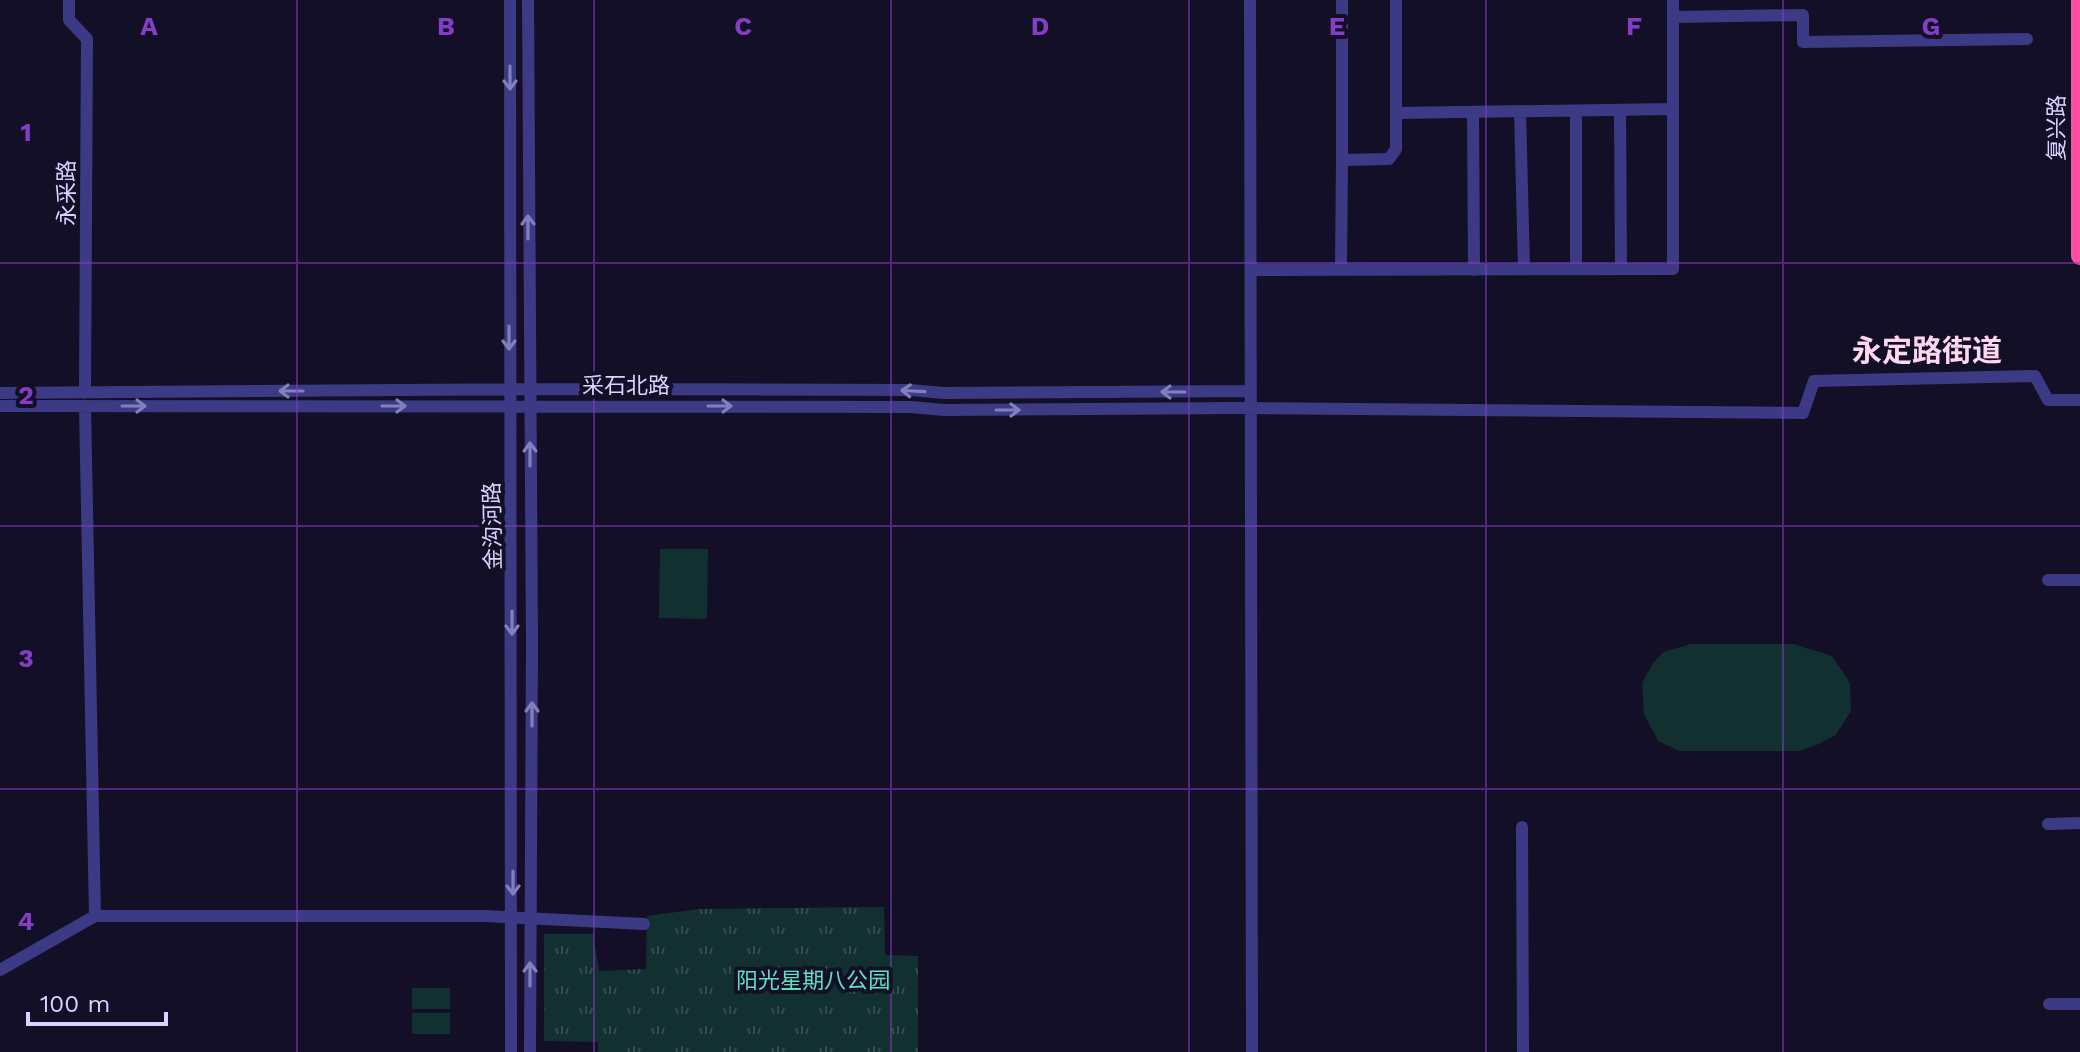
<svg xmlns="http://www.w3.org/2000/svg" width="2080" height="1052" viewBox="0 0 2080 1052" font-family="'Work Sans','Noto Sans SC',sans-serif">
	<style>
		.grass { fill: #12302f }
		.park { fill: url(#park-tufts) }
		.lines { fill: none; stroke-linecap: round; stroke-linejoin: round }
		.minor { stroke: #3d3a85; stroke-width: 12 }
		.highway { stroke: #ff4fa3; stroke-width: 18 }
		.oneway { stroke: #837fbc }
		.grid { fill: none; stroke: #843dc5; stroke-width: 2; stroke-opacity: 0.55 }
		.labels { text-anchor: middle; stroke-width: 8; stroke-linejoin: round; paint-order: stroke }
		.street-label { font-size: 22px; fill: #d9d4ff; stroke: #130f26 }
		.park-label { font-size: 22px; fill: #5fe0c0; stroke: #130f26 }
		.district-label { font-size: 30px; font-weight: bold; fill: #ffd6f0; stroke: #130f26 }
		.grid-label { font-size: 26px; text-anchor: middle; font-weight: bold; fill: #843dc5; stroke: #130f26; stroke-width: 8; stroke-linejoin: round; paint-order: stroke }
	</style>
	<defs>
		<pattern id="park-tufts" width="24" height="20" patternUnits="userSpaceOnUse" patternTransform="scale(2)"><rect width="24" height="20" fill="#12302f"/><path d="M3 7l-1-3M5 7V3M7 7l1-3M15 17l-1-3M17 17v-4M19 17l1-3" fill="none" stroke="#344d4e"/></pattern>
	</defs>
	<rect width="100%" height="100%" fill="#130f26"/>
	<path class="grass" d="M660,549h48l-1,70 -48,-1z
		M1691,644h103l38,12 18,27 1,28 -15,24 -17,9 -20,7h-120l-21,-10 -14,-27 -2,-31 10,-18 11,-13z
		M412,988h38v21h-38z
		M412,1013h38v21h-38z"/>
	<path class="park" d="M884,907l1,48 33,1v96h-320v-10l-54,-1v-107h49l6,37 47,-2 1,-53 52,-7z"/>
	<g class="lines">
		<path class="minor" d="M69,0v20l18,19 -2,354
			M510,0l1,1052
			M528,0l4,644 -2,408
			M1250,0l2,1052
			M1342,0v160l47,-1 7,-10v-149
			M1673,17l130,-2v27l224,-3
			M1620,110l1,159
			M1520,111l4,158
			M1576,111v158
			M1473,112l1,158
			M1396,113l277,-4
			M1251,270l422,-1v-269
			M1341,270l1,-110
			M0,393l530,-4 381,1 33,3 307,-2
			M0,406l911,1 33,3 292,-2 567,5 11,-32 221,-5 13,24h32
			M85,406l10,510
			M2048,580h32
			M2048,824l32,-1
			M1522,827l1,225
			M0,970l95,-54h390l159,8
			M2049,1004h31"/>
		<path class="highway" d="M2080,0v256"/>
	</g>
	<defs><path id="oneway-shaft" d="M-6 0H5M1.5-3L5.5 0L1.5 3" fill="none" stroke-width="1.6" stroke-linecap="round" stroke-linejoin="round" transform="scale(2)"/></defs>
	<g class="oneway">
		<use href="#oneway-shaft" transform="translate(510 78) rotate(90)"/>
		<use href="#oneway-shaft" transform="translate(528 227) rotate(-90)"/>
		<use href="#oneway-shaft" transform="translate(509 338) rotate(90)"/>
		<use href="#oneway-shaft" transform="translate(291 391) rotate(180)"/>
		<use href="#oneway-shaft" transform="translate(913 391) rotate(-177)"/>
		<use href="#oneway-shaft" transform="translate(1173 392) rotate(180)"/>
		<use href="#oneway-shaft" transform="translate(134 406)"/>
		<use href="#oneway-shaft" transform="translate(394 406)"/>
		<use href="#oneway-shaft" transform="translate(720 406)"/>
		<use href="#oneway-shaft" transform="translate(1008 410)"/>
		<use href="#oneway-shaft" transform="translate(530 454) rotate(-90)"/>
		<use href="#oneway-shaft" transform="translate(512 623) rotate(90)"/>
		<use href="#oneway-shaft" transform="translate(532 714) rotate(-90)"/>
		<use href="#oneway-shaft" transform="translate(513 883) rotate(90)"/>
		<use href="#oneway-shaft" transform="translate(530 974) rotate(-90)"/>
	</g>
	<path class="grid" d="M297,0v1052M594,0v1052M891,0v1052M1189,0v1052M1486,0v1052M1783,0v1052M0,263h2080M0,526h2080M0,789h2080"/>
	<g class="labels">
		<g class="street-label">
			<text transform="translate(2056 128) rotate(-90)" y="8">复兴路</text>
			<text transform="translate(66 193) rotate(-90)" y="8">永采路</text>
			<text x="626" y="393">采石北路</text>
			<text transform="translate(492 526) rotate(-91)" y="8">金沟河路</text>
		</g>
		<g class="park-label">
			<text x="813" y="988">阳光星期八公园</text>
		</g>
		<g class="district-label">
			<text x="1927" y="361">永定路街道</text>
		</g>
	</g>
	<g class="grid-label">
		<text x="149" y="35">A</text>
		<text x="446" y="35">B</text>
		<text x="743" y="35">C</text>
		<text x="1040" y="35">D</text>
		<text x="1337" y="35">E</text>
		<text x="1634" y="35">F</text>
		<text x="1931" y="35">G</text>
		<text x="26" y="141">1</text>
		<text x="26" y="404">2</text>
		<text x="26" y="667">3</text>
		<text x="26" y="930">4</text>
	</g>
	<path d="M28 1012v12h138v-12" fill="none" stroke="#d9d4ff" stroke-width="4"/>
	<text x="40" y="1012" font-size="24" fill="#d9d4ff" stroke="#130f26" stroke-width="6" paint-order="stroke">100 m</text>
</svg>
